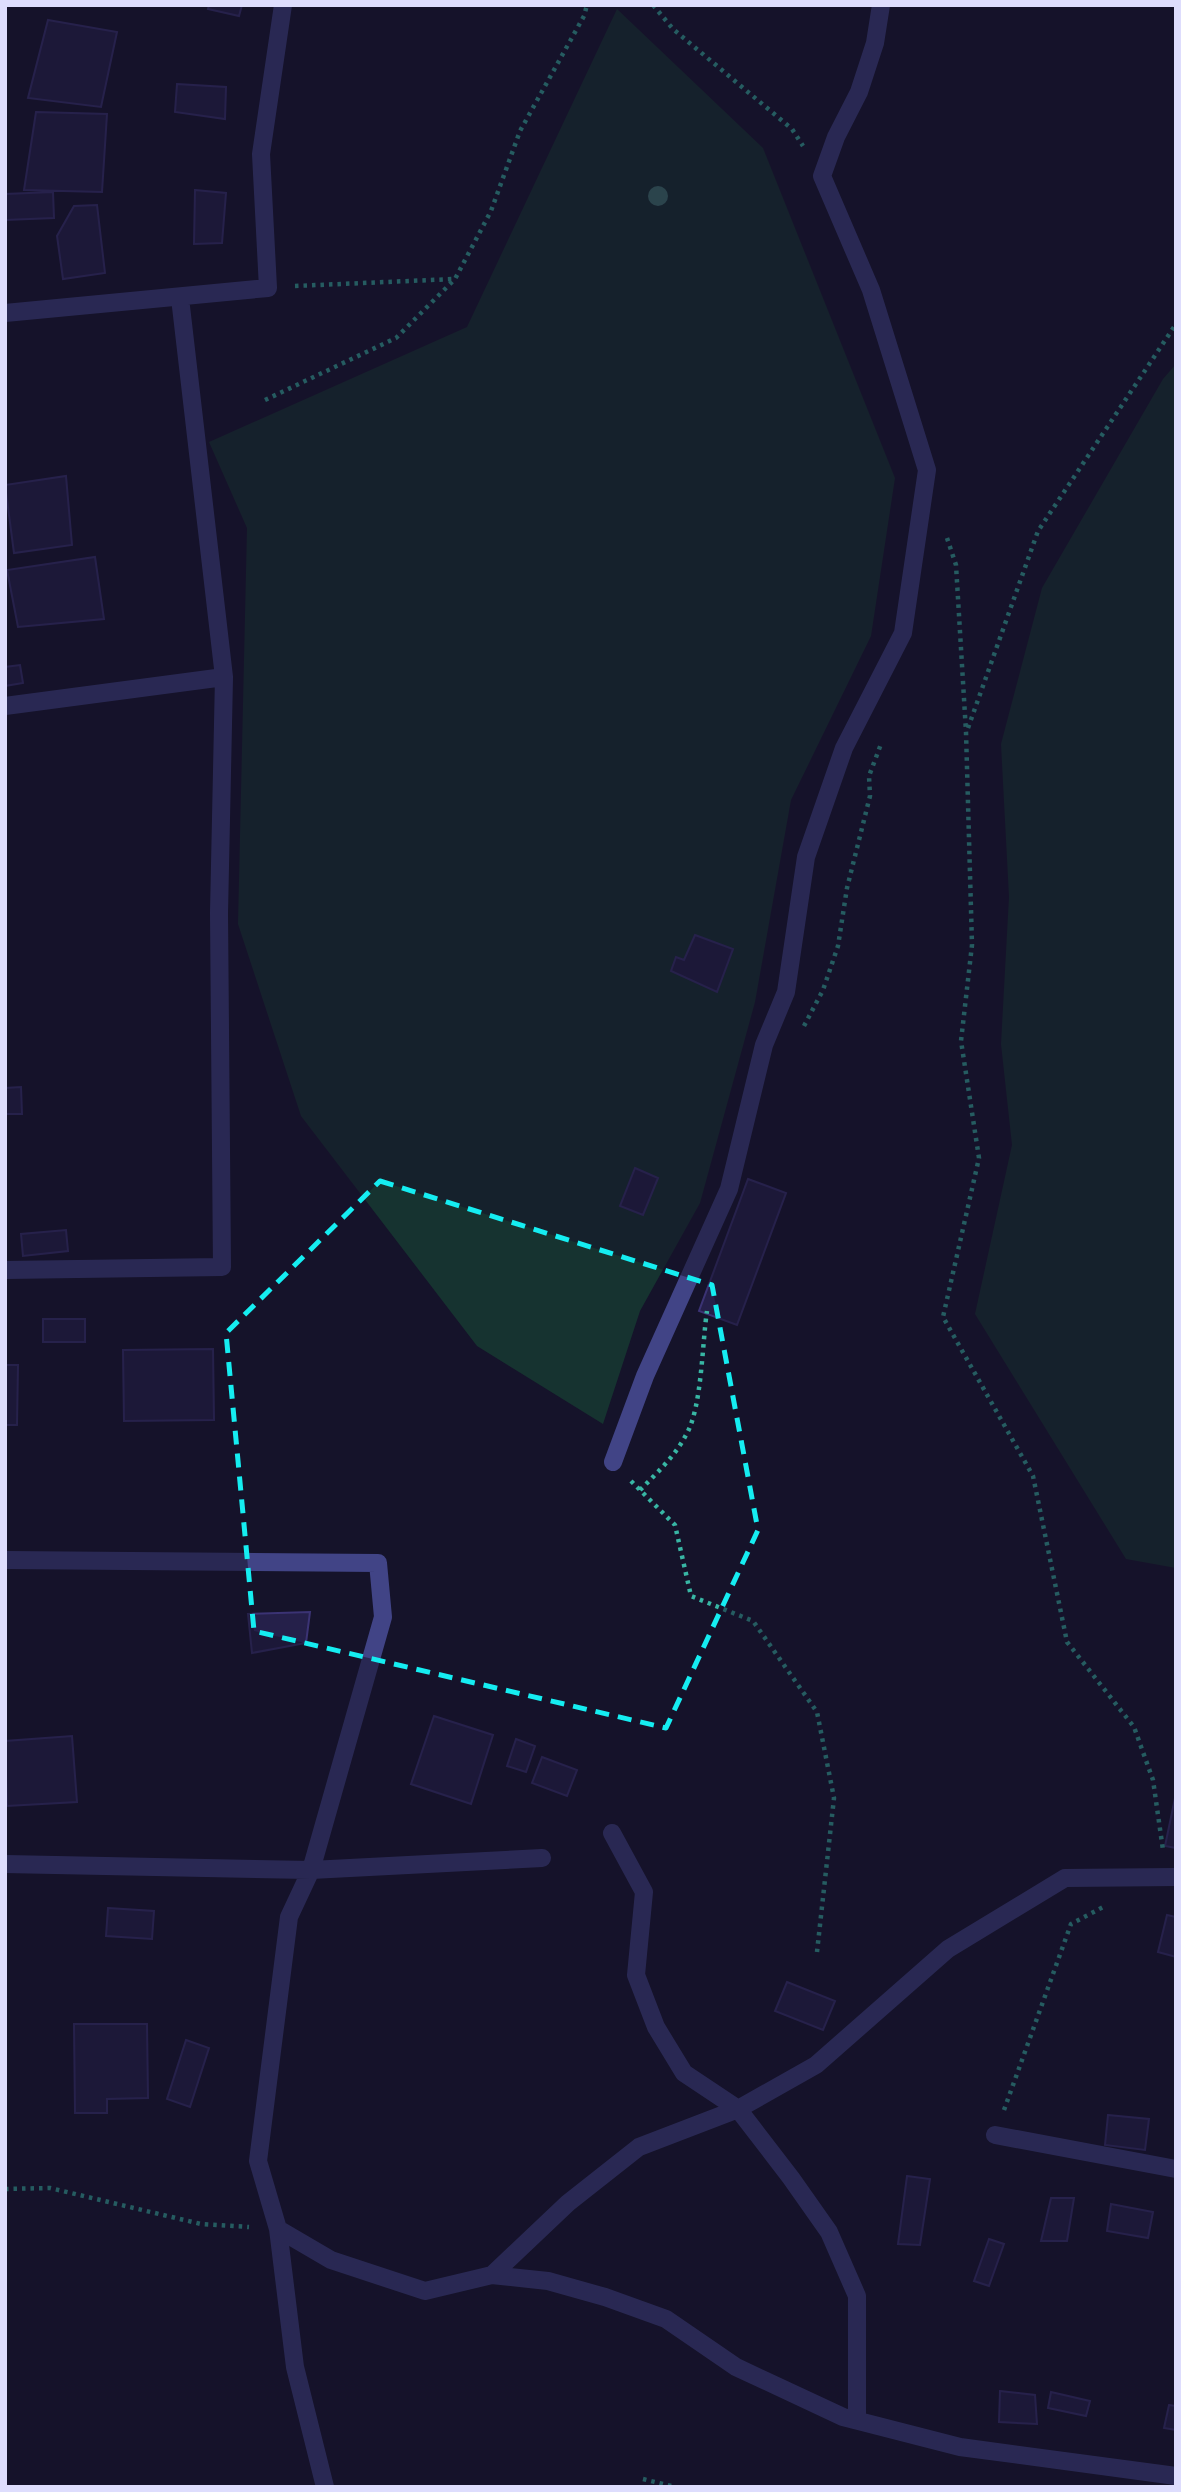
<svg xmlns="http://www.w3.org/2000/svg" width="1181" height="2492" viewBox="0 0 1181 2492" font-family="Barlow,sans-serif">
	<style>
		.green { fill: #163330 }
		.building { fill: #25204a; stroke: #3b3374; stroke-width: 2 }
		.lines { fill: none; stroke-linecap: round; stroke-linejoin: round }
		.path { stroke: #38b6a4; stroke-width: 4.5; stroke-dasharray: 3.5 5; stroke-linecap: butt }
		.minor { stroke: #414486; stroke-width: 18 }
		.tree { fill: #458077 }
		.marked { fill: none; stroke: #15edf1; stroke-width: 5; stroke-dasharray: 14 9; stroke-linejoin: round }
	</style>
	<rect width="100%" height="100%" fill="#15132a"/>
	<path class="green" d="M617,9l146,139 132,330 -24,158 -80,164 -36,202 -55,201 -60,108 -37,113 -126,-78 -176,-230 -63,-192 9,-396 -38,-86 258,-115z
		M1176,364v1204l-50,-9 -151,-245 37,-169 -11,-101 8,-147 -8,-153 41,-156 121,-209z"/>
	<path class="building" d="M209,5h33l-3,11 -31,-7z
		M48,20l69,12 -16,75 -73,-9z
		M177,84l49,3 -1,32 -50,-7z
		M36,112l71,2 -5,78 -78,-2z
		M195,190l31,3 -4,50 -28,1z
		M53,192l1,26 -49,2v-26z
		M97,205l8,68 -42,6 -6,-43 17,-30z
		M66,476l6,69 -58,8 -9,-68z
		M95,557l9,62 -86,8 -11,-57z
		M20,665l3,18 -18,3v-19z
		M695,935l38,14 -16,43 -46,-21 5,-14 8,3z
		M21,1087l1,27h-17v-26z
		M635,1168l23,10 -15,37 -23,-9z
		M748,1179l38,14 -49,132 -38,-14z
		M66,1230l2,21 -45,5 -2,-22z
		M43,1319h42v23h-42z
		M213,1349l1,71 -90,1 -1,-71z
		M5,1365h13l-1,60h-12z
		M310,1612l-4,31 -54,10 -4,-39z
		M434,1716l59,19 -22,69 -60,-20z
		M72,1736l5,66 -70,4 -2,-65z
		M516,1739l19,7 -9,26 -19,-6z
		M542,1757l35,13 -10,26 -35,-13z
		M1175,1798h1v50l-11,-2z
		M108,1908l46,3 -2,28 -46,-3z
		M1167,1915l9,2v40l-18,-5z
		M787,1982l48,19 -12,29 -48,-19z
		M74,2024h73l1,74 -41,1v14h-32z
		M186,2040l23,8 -19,59 -23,-8z
		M1108,2115l41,4 -4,31 -40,-5z
		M907,2176l23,3 -10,66 -22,-1z
		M1051,2198h23l-7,43h-26z
		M1111,2204l42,8 -5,26 -41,-7z
		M989,2239l15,5 -15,42 -15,-5z
		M1000,2391l35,4 2,29 -38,-2z
		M1051,2392l39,9 -4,15 -38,-8z
		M1169,2405l7,1v24l-12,-2z"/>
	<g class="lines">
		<path class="path" d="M653,5l20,24 119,100 11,17
			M295,286l159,-7
			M265,400l131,-62 59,-59 36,-68 29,-80 64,-115 3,-11
			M947,538l9,27 10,167 6,213 -11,96 18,117 -36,159 90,159 34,166 67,85 19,53 10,70
			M968,728l70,-197 138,-207
			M804,1026l19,-36 15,-44 9,-58 23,-92 -1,-20 12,-32
			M631,1481l44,44 16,71 62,25 64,91 17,86 -17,154
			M640,1490c17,-17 35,-34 46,-55 16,-27 16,-91 21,-124
			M1004,2110l67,-186 34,-18
			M5,2189l45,-1 151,36 48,3
			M643,2479l32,8"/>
		<path class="minor" d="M5,313l263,-25 -7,-134 22,-149
			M5,706l219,-29
			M5,1270l217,-3 -3,-354 5,-236 -44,-379
			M613,1462l32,-86 84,-187 35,-144 22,-53 20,-135 38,-109 59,-115 24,-163 -56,-180 -49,-114 14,-39 23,-45 16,-49 6,-38
			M5,1560l373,3 5,54 -72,253 -22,47 -31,244 20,68 17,138 30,120
			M612,1833l32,59 -8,83 20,52 28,46 54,36 53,69 38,54 28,64v124
			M5,1864l306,6 231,-12
			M995,2135l181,34
			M278,2229l53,31 94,31 67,-16 56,6 57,16 61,22 70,48 107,50 117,30 216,29
			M492,2275l76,-72 71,-56 99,-38 78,-44 132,-116 117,-71 111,-1"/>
	</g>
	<circle class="tree" cx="658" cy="196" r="10"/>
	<path d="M0 0H1181V2492H0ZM380,1181l332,104 46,245 -92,198 -412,-97 -28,-298z" fill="#15132a" fill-opacity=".55" fill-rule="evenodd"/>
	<path class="marked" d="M380,1181l332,104 46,245 -92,198 -412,-97 -28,-298z"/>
	<rect width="1181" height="2492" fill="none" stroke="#deddfd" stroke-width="14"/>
</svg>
